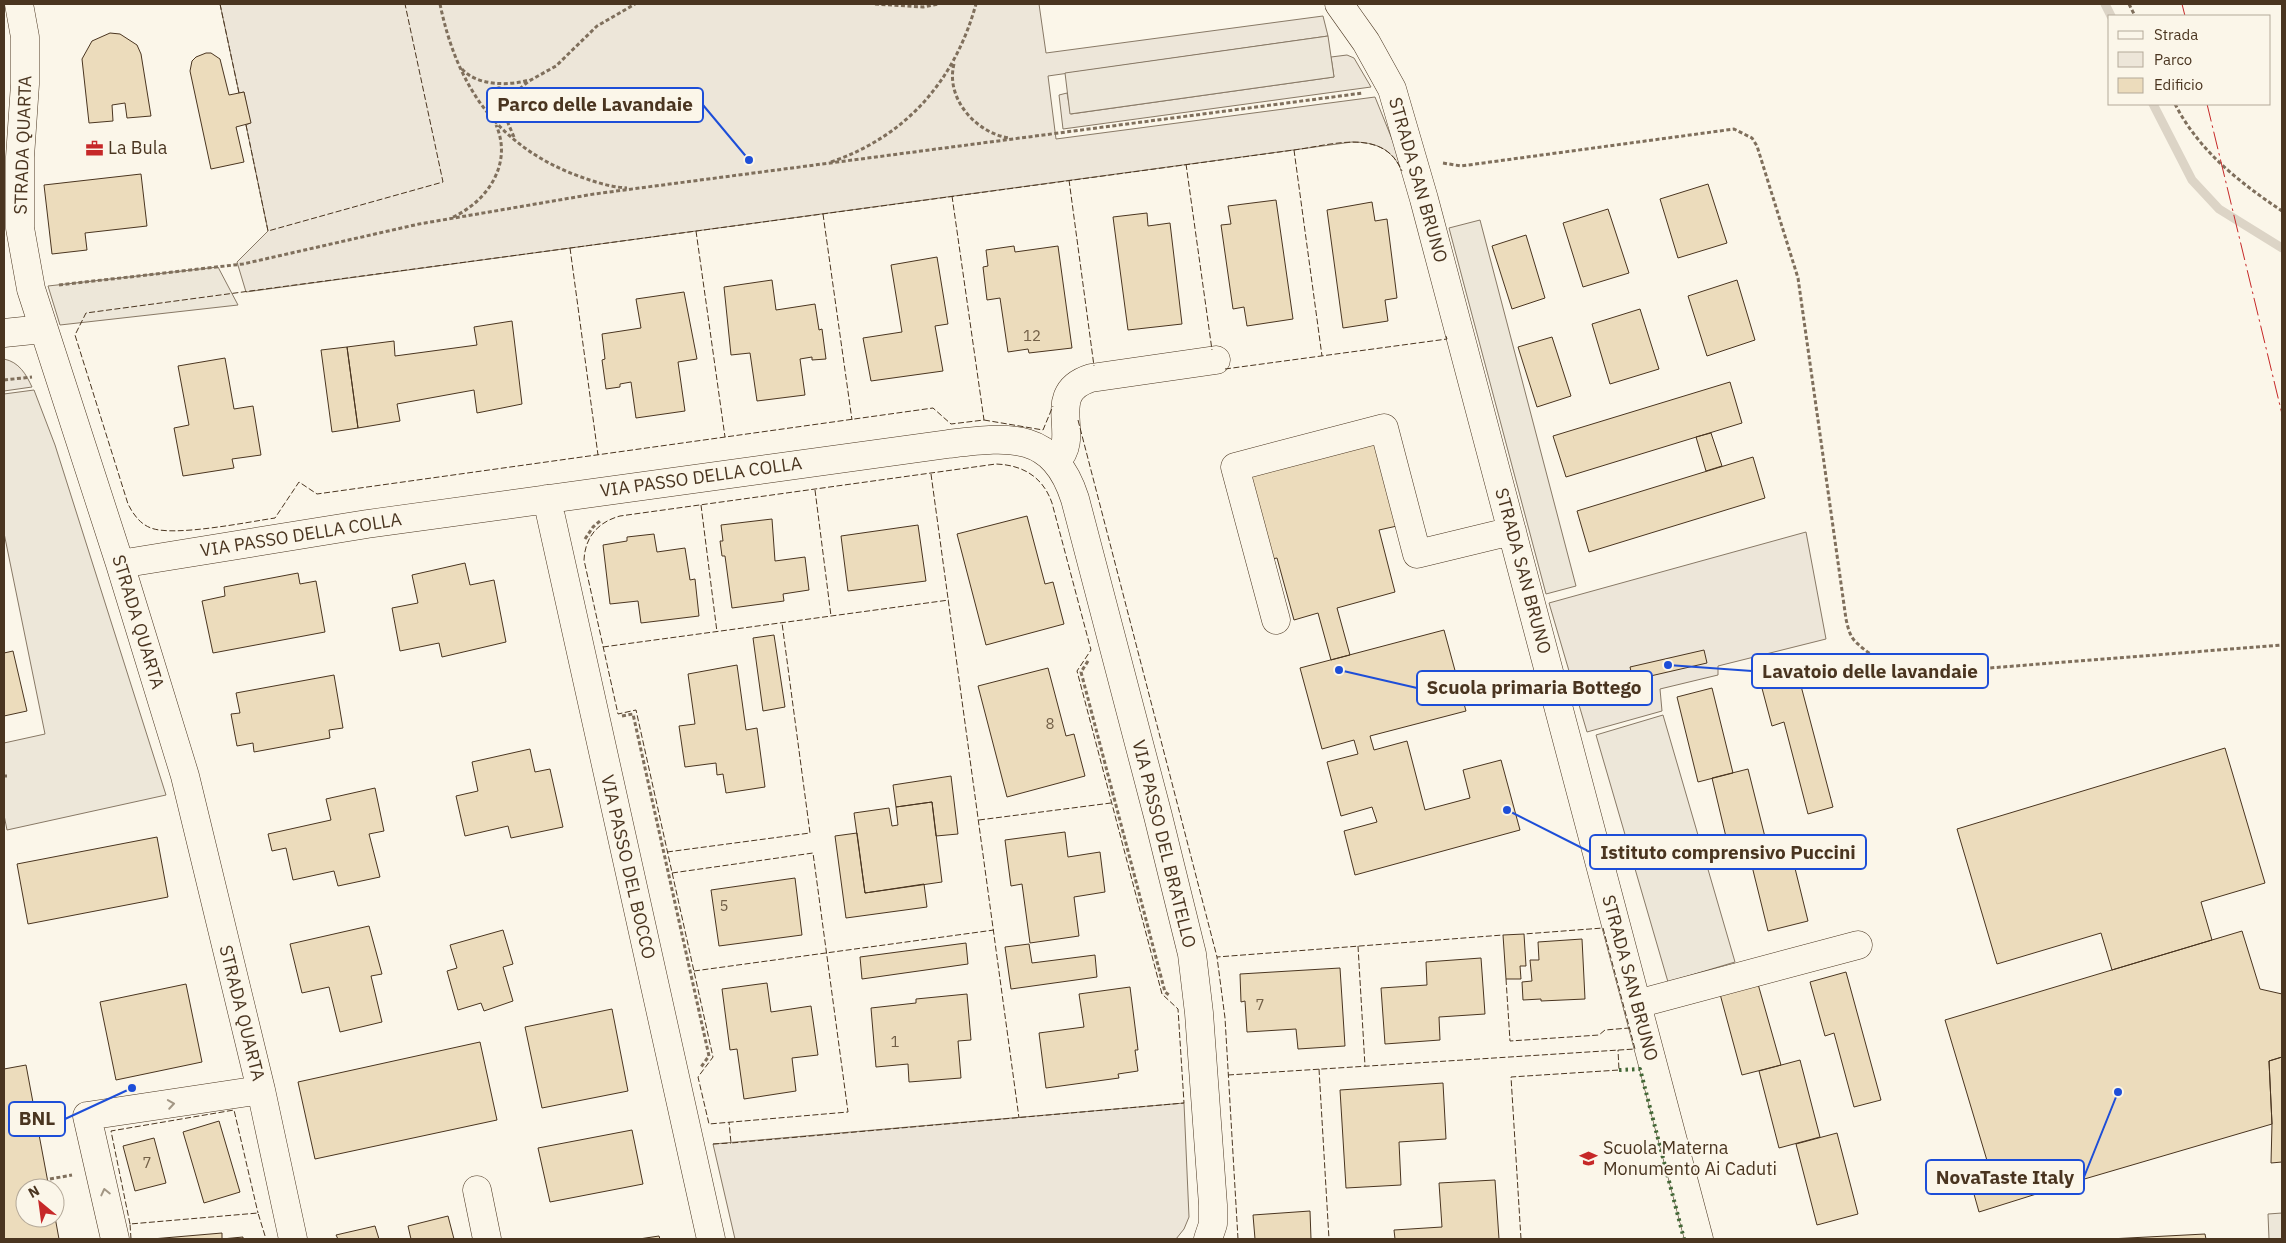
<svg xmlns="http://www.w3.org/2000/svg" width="2286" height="1243" viewBox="0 0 2286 1243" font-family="'IBM Plex Sans',sans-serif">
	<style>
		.green { fill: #ede6d9; stroke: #887966 }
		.parking { fill: #ede7d9; stroke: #887966 }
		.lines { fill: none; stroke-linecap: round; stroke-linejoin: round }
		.stream { stroke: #dcd4c6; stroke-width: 9 }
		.building { fill: #ecdcbc; stroke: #4a3520 }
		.minor-casing { stroke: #4a3520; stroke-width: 29 }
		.path { stroke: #7f6f5c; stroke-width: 3; stroke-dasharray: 4 2.5; stroke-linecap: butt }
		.minor { stroke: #fbf6e9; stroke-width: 28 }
		.hedge { stroke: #436837; stroke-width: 4; stroke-dasharray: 2.5 4; stroke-linecap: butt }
		.fence { stroke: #4a3520; stroke-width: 1; stroke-dasharray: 6 2.5; stroke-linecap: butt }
		.power { stroke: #c62828; stroke-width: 1; stroke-dasharray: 18 4 2.5 4; stroke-linecap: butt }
		.oneway { stroke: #a29684 }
		.labels { text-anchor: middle; stroke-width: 4; stroke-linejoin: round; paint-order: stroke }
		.number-label { font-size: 15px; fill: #725f47 }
		.street-label { font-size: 18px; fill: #4a3520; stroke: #fbf6e9 }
		.poi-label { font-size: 18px; fill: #4a3520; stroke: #fbf6e9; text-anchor: start }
		.leader { fill: none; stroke: #1d4ed8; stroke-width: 2 }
		.callout-dot { fill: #1d4ed8; stroke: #fbf6e9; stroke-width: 2 }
		.callout { fill: #fbf6e9; stroke: #1d4ed8; stroke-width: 2 }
		.callout-label { font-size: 19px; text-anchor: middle; font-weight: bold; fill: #4a3520 }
	</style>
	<rect width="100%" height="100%" fill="#fbf6e9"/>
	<path class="green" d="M220,4h819l7,49 277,-37 5,20 -280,40 8,63 319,-42 19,47 8,28c-9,-23 -26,-30 -50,-30l-1106,150 -9,-30 31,-31 -22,-106 4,-2 -6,-31 -5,1z
		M1347,55l7,3 17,29 -308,42 -4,-34 8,-2 4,21 263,-37 -3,-20z
		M4,359c15,3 22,15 28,28l-28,4z
		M1806,532l20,107 -108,27v9l-58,14 2,22 -75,21 -38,-129z
		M1184,1103l5,114 -5,12 -8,10h-441l-22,-95z"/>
	<path class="parking" d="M1328,36l6,41 -264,37 -5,-41z
		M1480,220l96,366 -30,8 -97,-366z
		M218,267l20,38 -178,20 -12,-39z
		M34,390l21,55 111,350 -159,35 -3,-15v-72l41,-9 -41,-201v-139z
		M1663,715l72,247 -67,20 -72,-247z
		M2282,1213v26h-13l-1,-25z"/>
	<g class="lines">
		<path class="stream" d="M2105,4l6,12
			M2153,104l39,76 27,29 63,39"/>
	</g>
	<path class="building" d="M110,33l10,1 17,11 4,9 10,62 -24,2 -2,-15 -13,2 1,16 -24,2 -7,-64 10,-18z
		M206,53h5l9,6 9,36 15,-3 7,31 -15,4 8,35 -33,7 -21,-98 2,-10 4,-4z
		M488 98a11 11 0 1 1 22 0a11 11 0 1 1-22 0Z
		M141,174l6,52 -62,7 2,17 -35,4 -8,-69z
		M1708,184l19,59 -49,15 -18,-59z
		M1276,200l17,119 -46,7 -3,-19 -11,2 -12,-84 10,-1 -3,-18z
		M1372,202l3,19 12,-2 10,79 -12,2 3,21 -45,7 -16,-118z
		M1608,209l21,64 -46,14 -20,-64z
		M1147,213l1,13 22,-3 12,101 -54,6 -15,-113z
		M1526,235l19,63 -33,11 -20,-63z
		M1014,246l1,6 43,-6 14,102 -43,5 -1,-4 -20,3 -8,-54 -13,2 -4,-33 5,-1 -2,-16z
		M937,257l11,67 -13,2 8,45 -72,10 -8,-43 39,-6 -11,-67z
		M772,280l4,30 39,-6 4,26 3,-1 4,30 -14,1v-3l-12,2 5,36 -48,6 -7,-48 -19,2 -7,-68z
		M1737,280l18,60 -48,16 -19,-60z
		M684,292l13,67 -19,3 7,49 -49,7 -5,-36 -11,2v3l-14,2 -4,-29 3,-1 -3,-25 39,-6 -5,-29z
		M1640,309l19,60 -49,15 -18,-60z
		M512,321l10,83 -45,9 -3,-23 -77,14 3,17 -42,7 -11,-81 47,-6 1,15 82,-11 -3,-18z
		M1552,337l19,59 -34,11 -19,-60z
		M347,347l11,81 -26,4 -11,-82z
		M225,358l9,51 19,-3 8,49 -29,4 2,9 -51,8 -9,-48 15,-3 -11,-59z
		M1730,382l12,41 -176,54 -13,-41z
		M1711,433l11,33 -16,5 -10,-34z
		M1374,440l23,86 -18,4 16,62 -58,16 13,47 -19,5 -13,-47 -24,7 -17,-62 -5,1 -23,-86z
		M1753,457l12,41 -176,54 -12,-41z
		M1027,516l18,68 8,-2 11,42 -78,21 -29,-111z
		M772,519l3,42 30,-4 4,33 -26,4 1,7 -52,7 -7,-52h-3l-2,-15h3l-2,-16z
		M918,525l8,56 -78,10 -7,-55z
		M654,534l3,18 28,-4 5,32 5,-1 4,37 -58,7 -3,-22 -28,3 -7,-59 24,-4v-4z
		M465,563l5,22 24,-5 12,62 -64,15 -3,-14 -39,8 -8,-43 26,-5 -6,-28z
		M298,573l2,11 16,-3 9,51 -112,21 -11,-52 23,-5 -1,-9z
		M1444,630l22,81 -96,25 4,14 33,-9 18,69 45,-12 -7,-28 38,-10 19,70 -165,45 -11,-44 33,-9 -5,-15 -31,9 -14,-54 31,-8 -4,-14 -32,9 -22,-81z
		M774,635l11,72 -22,4 -10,-73z
		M1704,650l3,13 -74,17 -3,-13z
		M13,651l14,60 -23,5v-63z
		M737,665l9,65 11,-2 8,59 -39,6 -3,-19 -6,1 -1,-12 -31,4 -6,-41 16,-2 -7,-50z
		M1796,667l37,140 -25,7 -24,-92 -12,4 -13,-49z
		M1048,668l18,68 8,-2 11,42 -78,21 -29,-111z
		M334,675l9,53 -14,2 1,8 -76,14 -1,-9 -16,3 -6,-32 9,-1 -4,-20z
		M1712,688l21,85 -35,9 -21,-85z
		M2225,748l40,135 -64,19 11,38 -100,30 -11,-37 -104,31 -40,-135z
		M530,749l5,23 15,-3 13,58 -52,11 -3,-12 -43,10 -9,-40 22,-5 -6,-29z
		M1748,769l20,80 -37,9 -19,-80z
		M951,776l7,58 -22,2 -4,-34 -36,5 -3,-22z
		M375,788l9,43 -15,3 11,43 -42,9 -4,-15 -41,9 -7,-32 -14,3 -4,-17 63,-14 -5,-21z
		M932,802l10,80 -77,11 -11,-80 35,-5 3,18 6,-1 -2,-18z
		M1065,832l3,25 32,-5 5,40 -31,5 5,39 -49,7 -8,-59 -11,2 -6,-46z
		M857,833l8,60 59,-9 3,23 -81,11 -11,-82z
		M157,837l11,60 -140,27 -11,-60z
		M1789,844l19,77 -40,10 -19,-77z
		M795,878l7,57 -83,11 -8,-56z
		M369,926l13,48 -11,2 11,46 -42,10 -11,-45 -27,6 -12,-49z
		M503,930l10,34 -10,3 10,34 -29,10 -3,-8 -23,7 -11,-39 10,-3 -7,-23z
		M2242,931l18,58 22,5v63l-13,4 3,63 -191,56 -3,-12 -81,26 -52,-174z
		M1524,934l2,32h-6l1,13h-15l-3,-44z
		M1582,939l3,60 -44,2v-2l-18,1 -1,-18 10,-1 -2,-21h9l-1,-18z
		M966,943l2,21 -106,15 -2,-22z
		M1029,944l3,19 63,-8 2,22 -86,12 -6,-42z
		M1481,958l4,56 -46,3 1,23 -55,4 -4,-56 46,-3 -1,-23z
		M1340,968l5,78 -47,3 -2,-20 -49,3 -2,-31 -4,1 -1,-28z
		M1846,972l35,128 -27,7 -20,-74 -9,3 -15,-54z
		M767,983l4,29 40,-6 7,49 -26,3 4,33 -52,8 -7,-50 -7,1 -8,-61z
		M186,984l16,78 -86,18 -16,-78z
		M1758,984l23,81 -39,10 -22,-81z
		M1130,987l8,63h-3l3,21 -20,3 1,4 -73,10 -7,-55 45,-6 -5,-33z
		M967,994l4,46 -13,1 3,37 -52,4 -1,-18 -32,3 -5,-59 45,-5v-4z
		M612,1009l16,82 -86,17 -17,-81z
		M480,1042l17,78 -182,39 -17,-77z
		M2282,1057v105l-11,1 1,-39 -3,-63z
		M1800,1060l20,77 -41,11 -20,-77z
		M26,1065l23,123h-24v30l30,-1 4,22h-55v-170z
		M1443,1083l3,56 -47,3 2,43 -55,3 -6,-98z
		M219,1121l21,71 -36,11 -21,-71z
		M632,1130l11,54 -93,18 -12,-54z
		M1837,1133l21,81 -41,11 -21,-81z
		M154,1138l12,45 -31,8 -12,-45z
		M2078,1168l3,12 -102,32 -7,-25 21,-7 4,14z
		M1495,1180l4,59h-104l-1,-9 48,-3 -3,-44z
		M1310,1211l1,28h-56l-2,-24z
		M448,1216l6,23h-43l-3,-13z
		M375,1226l4,13h-41l-2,-4z
		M222,1233v6l21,-2v2h-91z
		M2205,1234l1,5h-97z
		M659,1236l1,3h-21z"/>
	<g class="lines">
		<defs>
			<path id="minor" d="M19,4l6,33v47l-5,73v71l11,61 89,275 65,212 76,314 32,149
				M1339,4l27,38 26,47 32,110 275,1040
				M4,333l39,-4
				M1057,460c25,-24 -14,-67 34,-82l125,-18
				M547,499l164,740
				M120,564l247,-40 581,-80c60,-7 105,-14 127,55l83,317 34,138 7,59 14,192v19l-5,15
				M1276,620l-41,-153 149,-39 33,126 95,-23
				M1637,1004l221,-59
				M477,1190l10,49
				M115,1239l-28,-123 174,-26"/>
		</defs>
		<use href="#minor" class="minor-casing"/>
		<path class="path" d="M440,4c16,78 53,136 128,168 18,7 39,15 59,16
			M875,4l48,3 15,-3
			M2129,4l6,12
			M954,64c-9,35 23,70 56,74
			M462,69c15,17 47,17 67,11
			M2175,104c24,47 64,78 107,107
			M514,137l-6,-14 1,-9 8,-23 12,-10 27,-15 41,-40 38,-22
			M831,162c76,-26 124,-82 145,-158
			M1443,163l18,3 273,-37 18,9 5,8 41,132 48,341c2,9 4,19 12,25 11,11 40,28 55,30l369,-29
			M453,217c35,-16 60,-54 43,-92
			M59,285l184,-21 176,-40 175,-30 769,-101
			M4,380l28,-3
			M585,539l8,-12 7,-6
			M1088,661l-7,11 84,320 4,3
			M622,716l11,-2 76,342 -8,11
			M4,776h3
			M50,1179l22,-4"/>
		<use href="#minor" class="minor"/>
		<path class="hedge" d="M1619,1070l21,-1 44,170"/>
		<path class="fence" d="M220,4l19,89
			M246,125l22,106 175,-49 -38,-178
			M1294,150l28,206
			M1186,164l26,186
			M1069,180l25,186
			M952,196l32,224 -33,4 -18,-16 -616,86 -18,-12 -24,36c-27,4 -101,19 -124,10 -11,-4 -18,-14 -23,-24l-53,-169 11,-22c403,-54 805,-108 1208,-163 38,-5 89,-23 108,21
			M823,214l29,206
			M696,231l29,206
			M570,248l28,207
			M1225,369l222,-30 -1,-3
			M984,420l59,10 10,-24
			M1078,420l139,537
			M931,474l88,644
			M815,490l16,126
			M701,505l16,127
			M603,647l346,-47
			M979,820l132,-17
			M667,852l143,-19 -28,-210
			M672,873l141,-20 35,259 -139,12 -11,-47 15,-20 -77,-347 -18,4 -34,-154c1,-23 14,-38 36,-44l376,-52c27,1 47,13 56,39l39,147 -14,21 85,323 16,15 6,94 -453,40 -2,-21
			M1358,946l7,120
			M694,971l300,-41
			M1506,979l4,62 89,-6 6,-5 24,-2
			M1319,1069l10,170
			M1228,1075l407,-26 -32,-121 -79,6
			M713,1144l18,-1
			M130,1224l-19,-93 123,-21 24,103
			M131,1239l-1,-15 128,-11 8,26
			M1238,1239l-13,-221 -8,-61 286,-22
			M1521,1239l-10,-162 108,-7 -1,-20"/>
		<path class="power" d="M2182,4l3,12
			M2207,104l75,310"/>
	</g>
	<defs><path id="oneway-chevron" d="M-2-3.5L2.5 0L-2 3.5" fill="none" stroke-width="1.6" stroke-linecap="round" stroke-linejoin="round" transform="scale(1.25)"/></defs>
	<g class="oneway">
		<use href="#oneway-chevron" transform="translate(171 1104) rotate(-9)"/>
		<use href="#oneway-chevron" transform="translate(105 1192) rotate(-103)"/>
	</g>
	<defs>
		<symbol id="office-bare" viewBox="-9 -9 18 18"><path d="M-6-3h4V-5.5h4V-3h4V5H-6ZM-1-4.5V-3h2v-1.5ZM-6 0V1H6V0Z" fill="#c62828" stroke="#fbf6e9" stroke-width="2.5" paint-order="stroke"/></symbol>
		<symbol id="school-bare" viewBox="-9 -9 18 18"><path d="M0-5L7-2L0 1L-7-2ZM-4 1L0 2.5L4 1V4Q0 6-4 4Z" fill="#c62828" stroke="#fbf6e9" stroke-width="2.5" paint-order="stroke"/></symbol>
	</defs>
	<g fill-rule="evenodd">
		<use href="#office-bare" x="82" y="136" width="25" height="25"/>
		<use href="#school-bare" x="1576" y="1146" width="25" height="25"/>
	</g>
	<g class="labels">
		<g class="number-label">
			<text x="1032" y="341">12</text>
			<text x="1050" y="729">8</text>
			<text x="724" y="911">5</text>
			<text x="1260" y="1010">7</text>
			<text x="895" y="1047">1</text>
			<text x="147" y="1168">7</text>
		</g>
		<g class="street-label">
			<text transform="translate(23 145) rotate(-88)" y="6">STRADA QUARTA</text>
			<text transform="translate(1418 180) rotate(74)" y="6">STRADA SAN BRUNO</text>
			<text transform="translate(701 477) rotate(-8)" y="6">VIA PASSO DELLA COLLA</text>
			<text transform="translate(301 535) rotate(-9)" y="6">VIA PASSO DELLA COLLA</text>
			<text transform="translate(1523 571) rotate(75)" y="6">STRADA SAN BRUNO</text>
			<text transform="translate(138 622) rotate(73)" y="6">STRADA QUARTA</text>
			<text transform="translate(1164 844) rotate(76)" y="6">VIA PASSO DEL BRATELLO</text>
			<text transform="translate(628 867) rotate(77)" y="6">VIA PASSO DEL BOCCO</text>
			<text transform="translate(1630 978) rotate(75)" y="6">STRADA SAN BRUNO</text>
			<text transform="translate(242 1013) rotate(76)" y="6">STRADA QUARTA</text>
		</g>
		<g class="poi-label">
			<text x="108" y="154">La Bula</text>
			<text x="1603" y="1154">Scuola Materna<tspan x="1603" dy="21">Monumento Ai Caduti</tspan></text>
		</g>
	</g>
	<path class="leader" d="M749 160L703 105M1668 665L1752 671M1339 670L1417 688M1507 810L1590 852M132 1088L65 1119M2118 1092L2084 1177"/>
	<g class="callout-dot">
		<circle cx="749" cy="160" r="5"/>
		<circle cx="1668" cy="665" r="5"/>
		<circle cx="1339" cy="670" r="5"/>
		<circle cx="1507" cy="810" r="5"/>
		<circle cx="132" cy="1088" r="5"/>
		<circle cx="2118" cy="1092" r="5"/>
	</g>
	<g class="callout">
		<rect x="487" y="88" width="216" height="34" rx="5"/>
		<rect x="1752" y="654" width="236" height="34" rx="5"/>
		<rect x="1417" y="671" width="235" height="34" rx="5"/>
		<rect x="1590" y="835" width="276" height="34" rx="5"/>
		<rect x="9" y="1102" width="56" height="34" rx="5"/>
		<rect x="1926" y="1160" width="158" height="34" rx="5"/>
	</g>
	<g class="callout-label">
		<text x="595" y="111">Parco delle Lavandaie</text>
		<text x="1870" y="678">Lavatoio delle lavandaie</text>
		<text x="1534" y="694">Scuola primaria Bottego</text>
		<text x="1728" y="859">Istituto comprensivo Puccini</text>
		<text x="37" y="1125">BNL</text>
		<text x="2005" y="1184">NovaTaste Italy</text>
	</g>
	<rect width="2286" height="1243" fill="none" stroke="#4a3520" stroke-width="10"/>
	<rect x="2108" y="15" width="162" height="90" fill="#fbf6e9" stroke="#b4a999"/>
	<rect x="2118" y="31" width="25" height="8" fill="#fbf6e9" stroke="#b4a999"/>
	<text x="2154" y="40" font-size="15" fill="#4a3520">Strada</text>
	<rect x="2118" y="52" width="25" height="15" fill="#ede6d9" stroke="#b4a999"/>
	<text x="2154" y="65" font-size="15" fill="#4a3520">Parco</text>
	<rect x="2118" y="78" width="25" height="15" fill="#ecdcbc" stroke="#b4a999"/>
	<text x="2154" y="90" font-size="15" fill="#4a3520">Edificio</text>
	<g transform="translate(40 1203) rotate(331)"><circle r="24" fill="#fbf6e9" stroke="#b4a999"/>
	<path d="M0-4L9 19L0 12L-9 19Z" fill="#c62828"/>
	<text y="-8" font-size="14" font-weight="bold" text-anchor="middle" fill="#4a3520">N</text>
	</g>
</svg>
